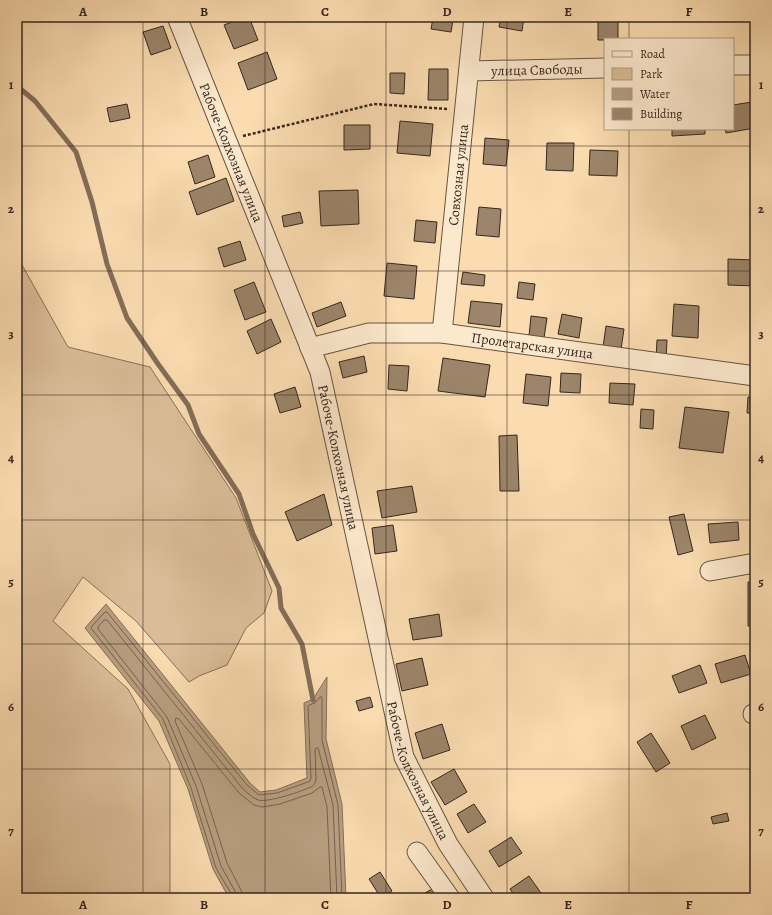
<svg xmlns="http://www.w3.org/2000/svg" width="772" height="915" viewBox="0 0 772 915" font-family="Alegreya,serif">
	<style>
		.green { fill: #dabd98; stroke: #88725b }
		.water { fill: #b89e7f; stroke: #846e58 }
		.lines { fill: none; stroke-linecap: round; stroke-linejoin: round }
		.shore { stroke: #77624e; stroke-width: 1 }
		.stream { stroke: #846e58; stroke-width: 5 }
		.building { fill: #9c856a; stroke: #36271e }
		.minor-casing { stroke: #675443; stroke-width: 21 }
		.path { stroke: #36271e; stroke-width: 2.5; stroke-dasharray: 3 2; stroke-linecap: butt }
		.minor { stroke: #fce8cc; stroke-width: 19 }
		.grid { fill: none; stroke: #36271e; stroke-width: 1; stroke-opacity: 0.55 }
		.labels { text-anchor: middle; stroke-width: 3; stroke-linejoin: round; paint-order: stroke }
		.street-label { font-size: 14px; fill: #36271e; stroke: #fce8cc }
		.neatline { fill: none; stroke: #36271e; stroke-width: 1.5 }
		.grid-label { font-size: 13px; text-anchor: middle; font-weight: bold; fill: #36271e }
	</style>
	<rect width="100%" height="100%" fill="#fbdcb1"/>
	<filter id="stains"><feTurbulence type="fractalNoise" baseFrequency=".005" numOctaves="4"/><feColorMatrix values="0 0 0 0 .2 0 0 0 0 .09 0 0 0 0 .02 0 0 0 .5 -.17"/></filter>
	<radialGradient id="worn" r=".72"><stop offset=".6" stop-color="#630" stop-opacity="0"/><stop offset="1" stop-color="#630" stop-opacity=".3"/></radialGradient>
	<path class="green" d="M17,256l51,91 82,20 86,131 36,93 -8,22 -18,15 -19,37 -28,11 -10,6 -53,-61 -53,-44 -30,44 75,68 42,75v134h-153z"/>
	<path class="water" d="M106,604l144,179 10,9 16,-2 31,-12 -3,-75 9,-4 14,-22 -1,62 16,65 4,94h-117l-16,-29 -25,-80 -29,-68 -74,-93z"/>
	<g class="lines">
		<path class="shore" d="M232,898v-3l-16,-27 -25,-80 -28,-69 -72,-91 1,-2 13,-14h2l140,173 12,10 18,-2 31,-11 2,-1 1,-3 -3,-71 1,-2 6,-2 5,-6h2v43l16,65 4,93
			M237,898l-1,-5 -15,-27 -25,-80 -29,-69 -69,-88v-2l6,-7h3l136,169c4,3 9,9 15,11 10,3 45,-9 55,-14l2,-3 1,-4 -1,-30 1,-1h2l15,57 4,93
			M243,898l-2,-8 -14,-27 -25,-79 -27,-63 1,-3 3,1 60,74 15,12 8,2 18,-3 32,-11 8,-6h2l5,20 4,91"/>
		<path class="stream" d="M17,86l18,15 41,51 16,50 15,62 20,54 31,46 30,41 11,29 40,60 14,40 26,54 2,20 21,36 11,56"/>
	</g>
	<path class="building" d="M244,17h5l9,23 -24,9 -10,-24z
		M501,17h23l-2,14 -23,-4z
		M598,17h20v22h-13v1h-7z
		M433,18l20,2 -2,12 -20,-3z
		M163,26l8,22 -20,7 -8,-23z
		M267,52l10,27 -29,11 -10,-27z
		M429,69h19v31h-20z
		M390,73h15l-1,21 -14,-1z
		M752,102l3,18v8l-29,5 -1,-4h8v-24z
		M127,104l3,14 -20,4 -3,-14z
		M400,121l33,3 -3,32 -33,-3z
		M344,125h26v24l-26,1z
		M672,129h33v5l-33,2z
		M485,138l24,2 -3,26 -23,-2z
		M547,143h27l-1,28 -27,-1z
		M590,150l28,1 -1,25 -28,-1z
		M208,155l7,22 -20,7 -7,-22z
		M226,178l8,23 -37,14 -8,-23z
		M358,190l1,34 -38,2 -2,-35z
		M479,207l22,2 -2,28 -23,-2z
		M300,212l3,11 -19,4 -2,-11z
		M416,220l21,2 -2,21 -21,-2z
		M240,241l6,19 -22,7 -6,-19z
		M728,259l27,1v26l-27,-1z
		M387,263l30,3 -3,33 -30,-3z
		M463,272l22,3 -1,11 -23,-2z
		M254,282l12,30 -21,8 -11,-30z
		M519,282l16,2 -2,16 -16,-2z
		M471,301l31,3 -2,23 -32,-4z
		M341,302l5,14 -29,11 -5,-14z
		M674,304l25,2 -1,32 -26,-2z
		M562,314l20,4 -3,20 -21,-4z
		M531,316l16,2 -3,20 -15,-2z
		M271,319l10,23 -24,12 -10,-23z
		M606,326l18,3 -3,20 -18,-2z
		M657,340h10l-1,20 -10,-1z
		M364,356l3,16 -24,6 -4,-16z
		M443,358l47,7 -5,32 -47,-6z
		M389,365l20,1 -2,25 -19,-2z
		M561,373l20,1 -1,19 -20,-1z
		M526,374l25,3 -3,29 -25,-3z
		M610,383l25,1 -2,21 -24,-2z
		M295,387l6,20 -21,6 -6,-19z
		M748,397h7v16h-8z
		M685,407l44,5 -6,41 -44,-5z
		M641,409l13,1 -1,19 -13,-1z
		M517,435l2,56h-19l-1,-55z
		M412,486l5,26 -35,6 -5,-27z
		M324,494l8,31 -35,16 -12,-29z
		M684,514l9,37 -15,4 -9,-38z
		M738,522l1,18 -29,3 -2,-19z
		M393,525l4,26 -22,3 -3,-26z
		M748,582h7v44h-7z
		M439,614l3,22 -29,4 -4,-21z
		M745,655l6,19 -30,9 -6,-19z
		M422,658l6,27 -26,6 -6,-27z
		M700,665l7,18 -28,10 -7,-17z
		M753,675h2v25h-1z
		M370,697l3,10 -14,4 -3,-10z
		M705,715l11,23 -24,12 -11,-24z
		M442,724l8,26 -27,9 -8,-26z
		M651,733l19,30 -14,9 -19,-30z
		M454,769l13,23 -22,13 -14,-23z
		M474,804l12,18 -18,11 -11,-19z
		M727,813l2,8 -16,3 -2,-7z
		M511,837l11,16 -23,14 -10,-16z
		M380,872l12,19 -11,7 -12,-19z
		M529,876l12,17 -7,5h-18l-6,-9z
		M434,888l6,10h-24z"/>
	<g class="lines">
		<defs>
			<g id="minor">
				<path id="s1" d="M177,17l143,355 84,385 44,87 36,54"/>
				<path d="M733,65h22"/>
				<path id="s2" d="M469,71l136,-3"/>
				<path id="s3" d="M442,333l32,-316"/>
				<path id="s4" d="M310,348l59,-15h73l313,43"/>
				<path d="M710,571l45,-8"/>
				<path d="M753,714h2"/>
				<path d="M417,852l33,46"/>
			</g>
		</defs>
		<use href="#minor" class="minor-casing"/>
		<path class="path" d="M243,136l131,-32 74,5"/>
		<use href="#minor" class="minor"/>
	</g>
	<path class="grid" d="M143,17v881M265,17v881M386,17v881M507,17v881M629,17v22M629,129v769M17,146h738M17,271h738M17,395h738M17,520h738M17,644h738M17,769h738"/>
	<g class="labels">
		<g class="street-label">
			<text dy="5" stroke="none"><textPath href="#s2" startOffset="68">улица Свободы</textPath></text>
			<text dy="5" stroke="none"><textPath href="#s1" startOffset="146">Рабоче-Колхозная улица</textPath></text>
			<text dy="5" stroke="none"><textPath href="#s3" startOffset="159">Совхозная улица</textPath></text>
			<text dy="5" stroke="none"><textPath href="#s4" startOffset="225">Пролетарская улица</textPath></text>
			<text dy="5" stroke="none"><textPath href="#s1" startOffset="470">Рабоче-Колхозная улица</textPath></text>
			<text dy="5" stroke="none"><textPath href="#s1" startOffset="794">Рабоче-Колхозная улица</textPath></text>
		</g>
	</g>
	<rect width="772" height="915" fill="none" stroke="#fbdcb1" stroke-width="44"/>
	<rect x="604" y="38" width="130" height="92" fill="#fce8cc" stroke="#ad9b86"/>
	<rect x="612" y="51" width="20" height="6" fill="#fce8cc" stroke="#ad9b86"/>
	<text x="640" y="58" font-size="12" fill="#36271e">Road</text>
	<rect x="612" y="68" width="20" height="12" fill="#dabd98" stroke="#ad9b86"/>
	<text x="640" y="78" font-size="12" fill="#36271e">Park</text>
	<rect x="612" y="88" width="20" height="12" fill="#b89e7f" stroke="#ad9b86"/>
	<text x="640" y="98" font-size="12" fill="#36271e">Water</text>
	<rect x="612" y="108" width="20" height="12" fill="#9c856a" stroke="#ad9b86"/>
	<text x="640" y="118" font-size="12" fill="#36271e">Building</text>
	<rect x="22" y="22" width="728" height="871" class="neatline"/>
	<g class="grid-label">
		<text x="83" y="16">A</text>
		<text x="204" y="16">B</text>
		<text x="325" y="16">C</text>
		<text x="447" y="16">D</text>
		<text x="568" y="16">E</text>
		<text x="689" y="16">F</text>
		<text x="11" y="89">1</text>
		<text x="761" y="89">1</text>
		<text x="11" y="213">2</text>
		<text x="761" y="213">2</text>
		<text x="11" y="338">3</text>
		<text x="761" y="338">3</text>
		<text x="11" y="462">4</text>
		<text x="761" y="462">4</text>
		<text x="11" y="586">5</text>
		<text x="761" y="586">5</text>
		<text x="11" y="711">6</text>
		<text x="761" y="711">6</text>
		<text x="11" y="835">7</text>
		<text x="761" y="835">7</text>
		<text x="83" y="909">A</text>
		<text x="204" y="909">B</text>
		<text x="325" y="909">C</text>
		<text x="447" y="909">D</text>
		<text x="568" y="909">E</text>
		<text x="689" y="909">F</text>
	</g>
	<rect width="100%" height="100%" filter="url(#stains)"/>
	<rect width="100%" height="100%" fill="url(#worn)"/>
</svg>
